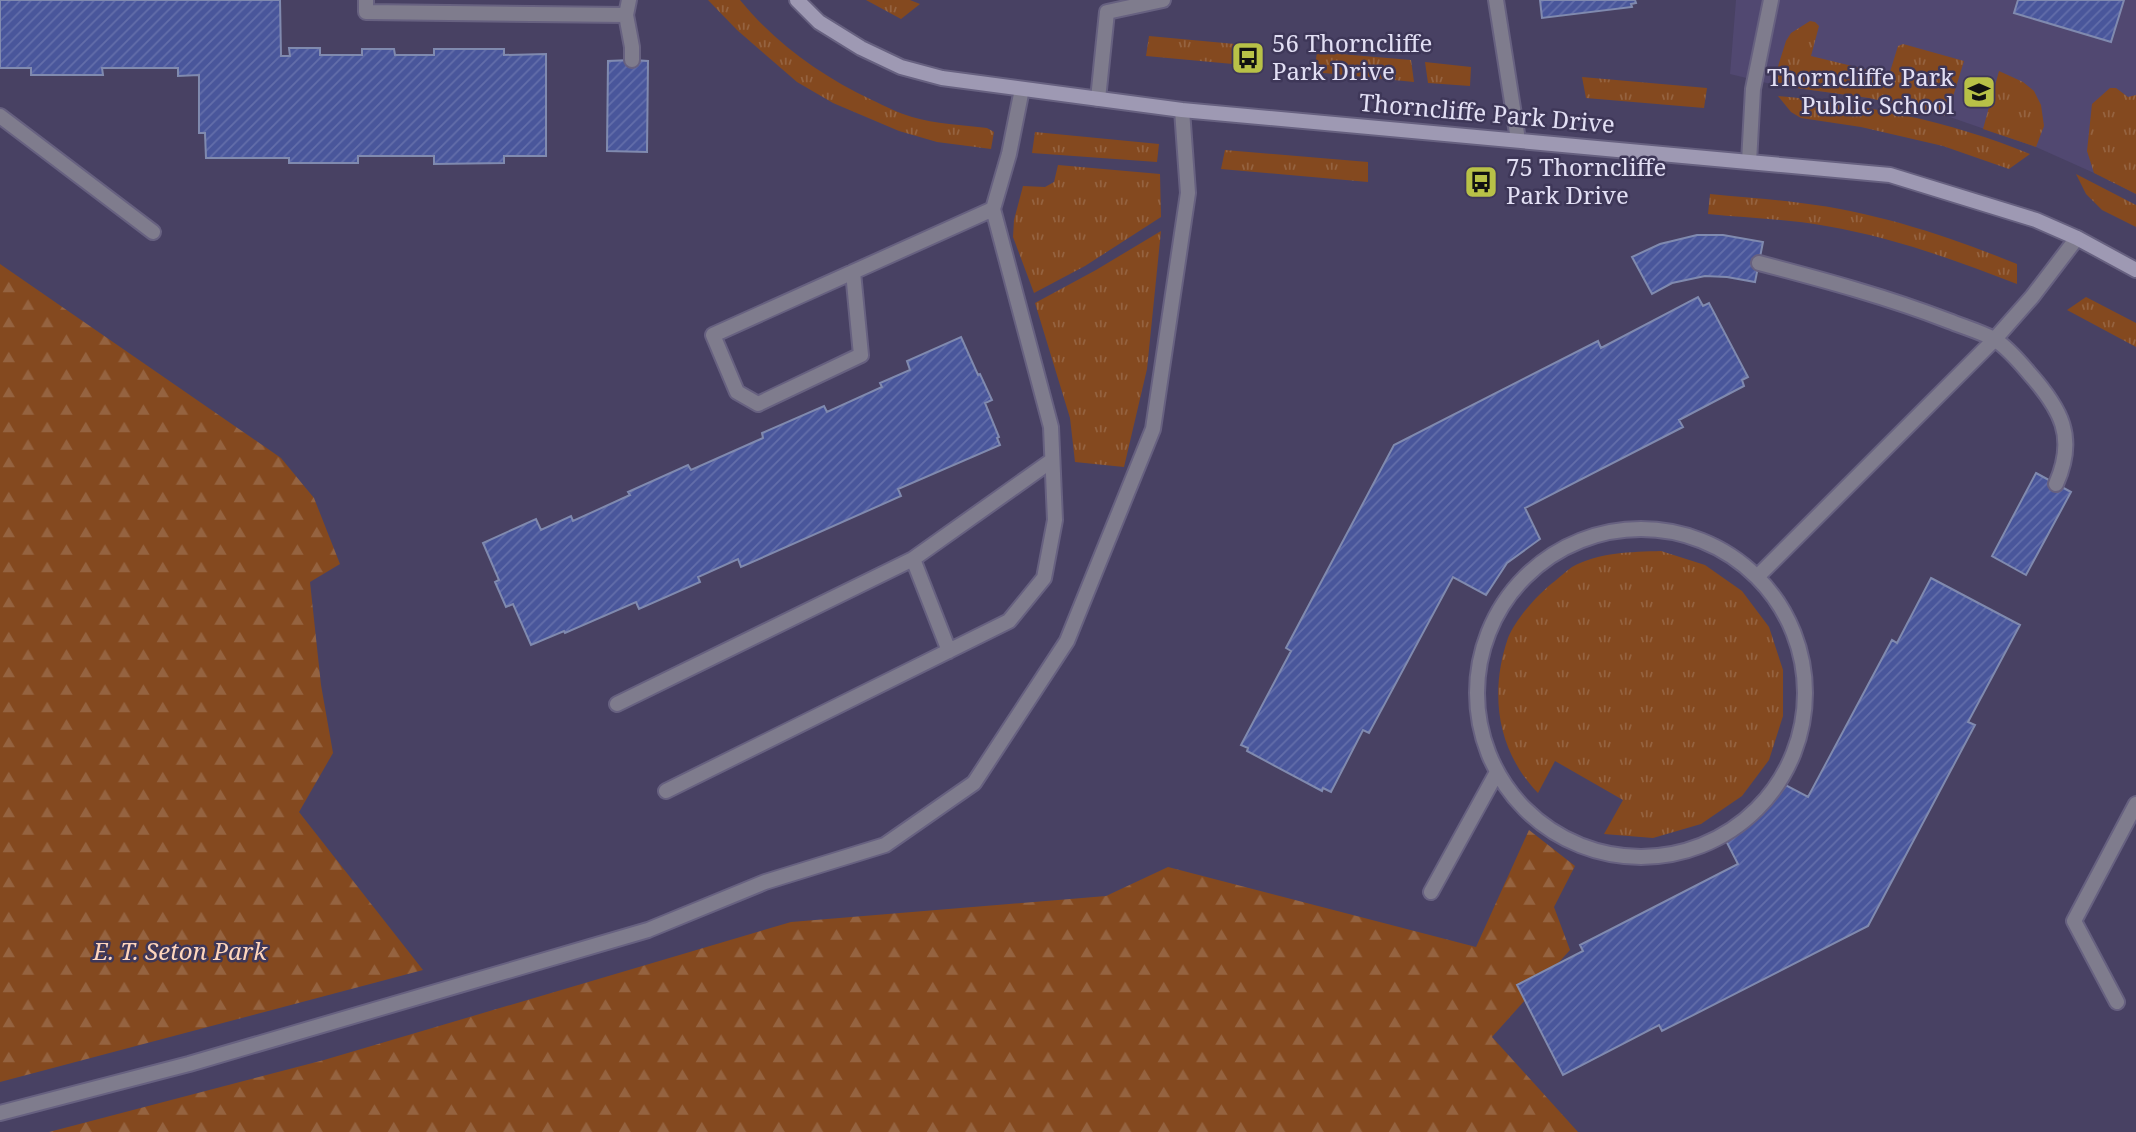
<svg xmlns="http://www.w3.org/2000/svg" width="2136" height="1132" viewBox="0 0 2136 1132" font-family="'Noto Serif',serif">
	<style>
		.built { fill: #514871 }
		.grass { fill: url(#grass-tufts) }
		.forest { fill: url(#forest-firs) }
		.building { fill: url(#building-hatch); stroke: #808aaf; stroke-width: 2 }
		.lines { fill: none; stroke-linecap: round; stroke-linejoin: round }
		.lane-casing { stroke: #676180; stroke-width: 18 }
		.secondary-casing { stroke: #676180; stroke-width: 18 }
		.lane { stroke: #7f7c8d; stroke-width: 14 }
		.secondary { stroke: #9e99b3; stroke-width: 14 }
		.labels { text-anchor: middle; stroke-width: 5; stroke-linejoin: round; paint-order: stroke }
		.poi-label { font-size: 24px; fill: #e2dff4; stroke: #3e3758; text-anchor: start }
		.street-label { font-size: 24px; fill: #e2dff4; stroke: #3e3758 }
		.park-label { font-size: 24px; font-style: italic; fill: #fed5bc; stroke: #3e3758 }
	</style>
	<defs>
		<pattern id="grass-tufts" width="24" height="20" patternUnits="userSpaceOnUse" patternTransform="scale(1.75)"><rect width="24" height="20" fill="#84491f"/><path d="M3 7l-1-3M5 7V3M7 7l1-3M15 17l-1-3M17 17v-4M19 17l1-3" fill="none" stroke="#956340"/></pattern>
		<pattern id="forest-firs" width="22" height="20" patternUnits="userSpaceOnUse" patternTransform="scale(1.75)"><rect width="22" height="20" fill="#84491f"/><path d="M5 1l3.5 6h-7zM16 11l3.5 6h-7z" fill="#956340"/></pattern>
		<pattern id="building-hatch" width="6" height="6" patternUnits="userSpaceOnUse" patternTransform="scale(1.75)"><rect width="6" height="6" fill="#49569b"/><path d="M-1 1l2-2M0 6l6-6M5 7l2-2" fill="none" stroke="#636eaa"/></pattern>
	</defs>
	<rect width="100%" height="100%" fill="#484163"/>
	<path class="built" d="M1736,0h400v194l-33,-17 -67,-30 -89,-31 -78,-18 -94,-13 -45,-11z"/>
	<path class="grass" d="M708,0h32c36,44 81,76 132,100 13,6 26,13 40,17 23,7 51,8 75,11l7,4 -3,17 -54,-7 -38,-11 -66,-28 -36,-21 -60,-52z
		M866,0h44l10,4 -19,15z
		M1810,21l5,1 4,4 -8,30 78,19 9,-29 5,-2 61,17 -17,55 -78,-18 -94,-13 -1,-6 12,-38 5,-8z
		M1149,36l86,8 -2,20 -87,-8z
		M1317,52l94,8 3,22 -100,-10z
		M1425,62l46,5 -1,19 -42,-3z
		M1999,71l24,11 11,9 7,14 3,21 -8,21 -53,-18z
		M1582,77l125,11 -3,20 -118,-10z
		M2110,88h6l12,9 8,-2v99l-42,-21 -7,-22 5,-47z
		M1778,96c86,8 172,25 252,58l-21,15 -66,-23 -82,-19 -60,-9 -10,-6z
		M1035,132l124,12 -2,18 -125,-9z
		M1225,150l143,12v20l-147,-13z
		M1058,165l102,9 1,43 -76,49 -51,27 -21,-56 1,-17 9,-34 22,1 9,-5z
		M2076,174l60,31v22l-34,-17 -16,-16z
		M1710,194c31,3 61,5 91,9 75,9 147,33 216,61v20c-65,-25 -122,-46 -191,-58 -38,-7 -79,-8 -118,-12z
		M1161,231l-14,138 -23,98 -49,-5 -5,-44 -35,-115 61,-33z
		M2086,297l50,26v24l-69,-37z
		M1661,551l44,14 37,26 27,36 14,43v46l-14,44 -27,36 -41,28 -48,14 -49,-4 19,-34 -68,-39 -17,32c-41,-42 -49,-100 -30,-155 8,-20 31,-45 47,-57 6,-5 11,-10 17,-14 28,-15 59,-15 89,-16z"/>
	<path class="forest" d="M0,264l281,194 33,40 26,66 -30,18 11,103 12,68 -34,59 124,158 -423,112z
		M1529,830l46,36 -21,41 16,43 -78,87 86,95h-1529l275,-72 467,-138 315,-26 62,-29 308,80z"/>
	<path class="building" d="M0,0h280l1,56h9l-1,-8h31v7h42v-6h32l1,6h39v-6h70v6l42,-1v102h-42v7l-70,1v-8h-76v7h-69v-5h-83l-1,-25h-6v-58l-21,1v-8h-76l1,7h-72v-7h-31z
		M1540,0h95l1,3 -5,1 1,3 -90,11z
		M2018,0h106l-13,42 -97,-29z
		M632,60l16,1 -1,91 -40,-1 1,-90z
		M1697,235h26l40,7 -8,40 -28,-5 -22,-1 -33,7 -20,11 -20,-37 28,-13z
		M1698,297l5,9 6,-3 39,74 -6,3 2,6 -65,34 4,7 -158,81 15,31 -33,24 -21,32 -33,-18 -84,156 -6,-3 -32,62 -8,-4 -1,3 -75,-40 1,-3 -7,-3 50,-94 -5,-3 108,-203 204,-104 3,7z
		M961,337l17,38 2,-1 12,26 -7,3 14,34 -2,1 3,7 -102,44 3,7 -160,71 -3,-8 -40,18 2,5 -61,27 -3,-7 -71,31 -1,-2 -33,14 -18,-41 -7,3 -11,-25 4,-2 -16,-37 53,-24 5,11 30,-14 2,5 57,-26 -2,-3 60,-27 3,5 72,-32 -1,-5 62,-27 3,6 55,-25 -2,-4 30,-13 -3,-9z
		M2036,473l35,19 -45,83 -34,-19z
		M1931,578l89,47 -52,97 7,3 -107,201 -206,105 -3,-6 -96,50 -46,-90 66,-34 -3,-6 158,-81 -17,-33 30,-22 25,-29 32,17 84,-157 5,3z"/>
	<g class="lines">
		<defs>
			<path id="lane" d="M366,0v12l260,3 3,-15
				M1496,0l22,140
				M626,15l6,32v13
				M1098,99l9,-87 56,-12
				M0,116l153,116
				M1749,162l4,-73 18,-89
				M1759,263c65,17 128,34 190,58 15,6 32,11 45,18 13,8 25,22 35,34 32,36 48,64 27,111
				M853,272l8,83 -103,49 -21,-12 -24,-57 280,-126
				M1477 693a164 164 0 1 1 328 0a164 164 0 1 1-328 0Z
				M913,559l36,92
				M1758,576l236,-236 38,-43 45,-59
				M617,704l296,-145 138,-98
				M666,791l343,-170 35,-43 11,-58 -4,-93 -58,-218 16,-55 13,-65
				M1431,892l65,-118
				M2117,1002l-43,-81 62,-117
				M0,1113l189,-49 459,-134 117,-48 120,-37 89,-62 93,-142 86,-212 35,-236 -6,-83"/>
			<path id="secondary" d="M797,0l22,22 42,26 40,19 41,11 240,32 708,65 146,45 41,18 59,32"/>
		</defs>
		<use href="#lane" class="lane-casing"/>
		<use href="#secondary" class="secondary-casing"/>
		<use href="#lane" class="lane"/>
		<use href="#secondary" class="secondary"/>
	</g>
	<defs>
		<symbol id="bus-square" viewBox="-11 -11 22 22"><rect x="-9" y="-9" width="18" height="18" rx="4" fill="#b8c147" stroke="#3e3758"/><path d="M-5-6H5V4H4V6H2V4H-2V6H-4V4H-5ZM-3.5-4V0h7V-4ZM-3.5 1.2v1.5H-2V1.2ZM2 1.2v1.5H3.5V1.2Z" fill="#111"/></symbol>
		<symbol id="school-square" viewBox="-11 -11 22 22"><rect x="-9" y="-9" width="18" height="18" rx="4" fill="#b8c147" stroke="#3e3758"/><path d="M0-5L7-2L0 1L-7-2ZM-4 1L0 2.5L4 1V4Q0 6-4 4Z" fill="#111"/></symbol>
	</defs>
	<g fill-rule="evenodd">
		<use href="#bus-square" x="1229" y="39" width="38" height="38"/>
		<use href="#school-square" x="1960" y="73" width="38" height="38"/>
		<use href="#bus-square" x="1462" y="163" width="38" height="38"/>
	</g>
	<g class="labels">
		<g class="poi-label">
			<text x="1272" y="52">56 Thorncliffe<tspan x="1272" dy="28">Park Drive</tspan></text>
			<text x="1954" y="86" text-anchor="end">Thorncliffe Park<tspan x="1954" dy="28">Public School</tspan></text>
			<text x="1506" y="176">75 Thorncliffe<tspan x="1506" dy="28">Park Drive</tspan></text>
		</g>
		<g class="street-label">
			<text transform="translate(1487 114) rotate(5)" y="8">Thorncliffe Park Drive</text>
		</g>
		<g class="park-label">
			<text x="180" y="960">E. T. Seton Park</text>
		</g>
	</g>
</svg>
